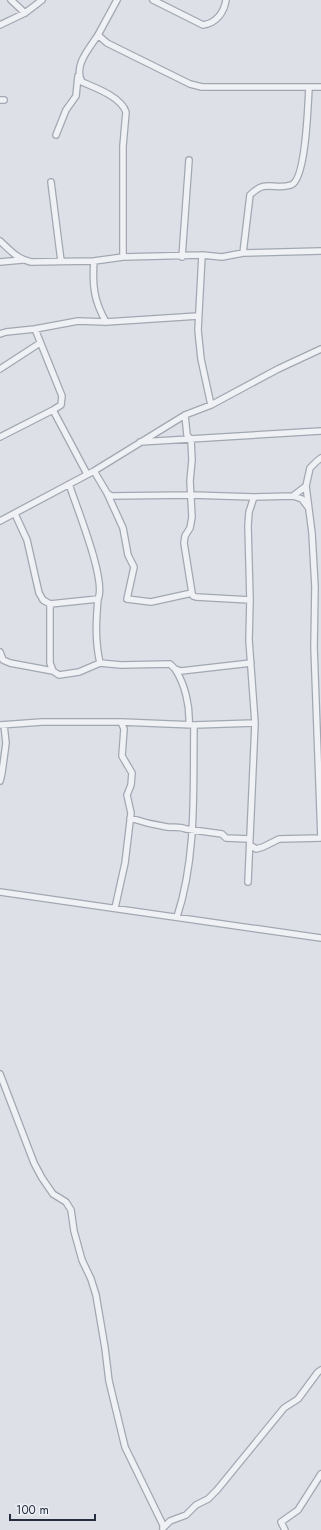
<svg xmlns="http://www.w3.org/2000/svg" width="321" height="1530" viewBox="0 0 321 1530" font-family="Jost,sans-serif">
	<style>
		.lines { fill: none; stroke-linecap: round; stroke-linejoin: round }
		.street-casing { stroke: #a2a7b1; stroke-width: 8 }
		.street { stroke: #eff1f5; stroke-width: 5.5 }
	</style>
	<rect width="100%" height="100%" fill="#dde0e7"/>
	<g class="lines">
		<defs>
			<path id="street" d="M11,0l14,13
				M117,0l-19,35 9,8 83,41 12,3h119
				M153,0l50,25c13,-2 21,-12 23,-25
				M0,25l25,-12 17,-13
				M98,35c-9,14 -25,31 -16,47 14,6 39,15 44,30l-3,34v111
				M0,100h4
				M56,135l10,-25 10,-14 2,-20
				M51,182l10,79
				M0,241c10,9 17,18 31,21l63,-1 29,-4 79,-2 20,2 21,-4 78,-2
				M243,253l7,-58c17,-17 24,-4 41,-10 15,-5 17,-81 18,-98
				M202,255l-4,75 3,29 10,46
				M182,257l7,-97
				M94,261c-2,24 0,40 12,61
				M0,262l22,-2
				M0,334l6,-2 29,-3 43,-8 28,1 92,-6
				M0,369l40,-26
				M53,410l34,64
				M185,415l2,20 4,5 1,20 -2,21 2,36 -2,11 -5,8 -1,7 8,50 1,3 3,1 54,3
				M0,437l53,-27 8,-5 1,-9 -27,-67
				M140,442l181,-11
				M94,471l13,22 4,3 80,-1 63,2 39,-1 9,3 6,8
				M107,493l16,35 5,27 6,12 -7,32 24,3 41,-9
				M293,496l13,-10
				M15,514l12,26 12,53 4,7 7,4 48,-5c9,-18 -22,-93 -29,-115
				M0,521l94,-50 91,-56 26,-10 67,-36 43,-20
				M98,599c-2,22 -3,42 2,64
				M50,604v59l3,8 6,4 20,-3 21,-9 21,2 49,-1 5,5 6,2 70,-8
				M0,652l3,8 7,3 43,8
				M175,669c10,15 15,37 14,55
				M121,722l73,3 61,-2
				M0,725l42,-3h79l3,7 -2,27 10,17 -1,12 -4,10 4,18 -6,50 -10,45
				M0,781l2,-8 4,-30 -2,-18
				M130,818c12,4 24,7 37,9 6,1 12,-1 19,2l36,5 4,4 23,1
				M321,838l-7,-191 1,-60 -3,-54 -6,-47 4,-18 6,-6 5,-4
				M250,845l6,4 7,-2 16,-8 42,-1
				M248,882l7,-159 -6,-83 1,-40 -2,-74 1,-14 5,-15
				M0,892l321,46
				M177,917c20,-61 16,-129 17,-192
				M0,1074l34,89 8,15 11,16 13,8 5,8 3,21 8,29 9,19 5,16 9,53 4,33 16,66 38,78v5
				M163,1528l7,-7 16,-6 10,-10 12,-6 9,-9 67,-82 14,-9 20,-27 3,-2
				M285,1530l-4,-8 17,-12 23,-36"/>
		</defs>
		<use href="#street" class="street-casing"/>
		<use href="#street" class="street"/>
	</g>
	<path d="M10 1514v6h85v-6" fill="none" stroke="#262d3e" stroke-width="2"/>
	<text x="16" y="1514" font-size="12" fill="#262d3e" stroke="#eceff5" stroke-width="3" paint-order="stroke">100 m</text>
</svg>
